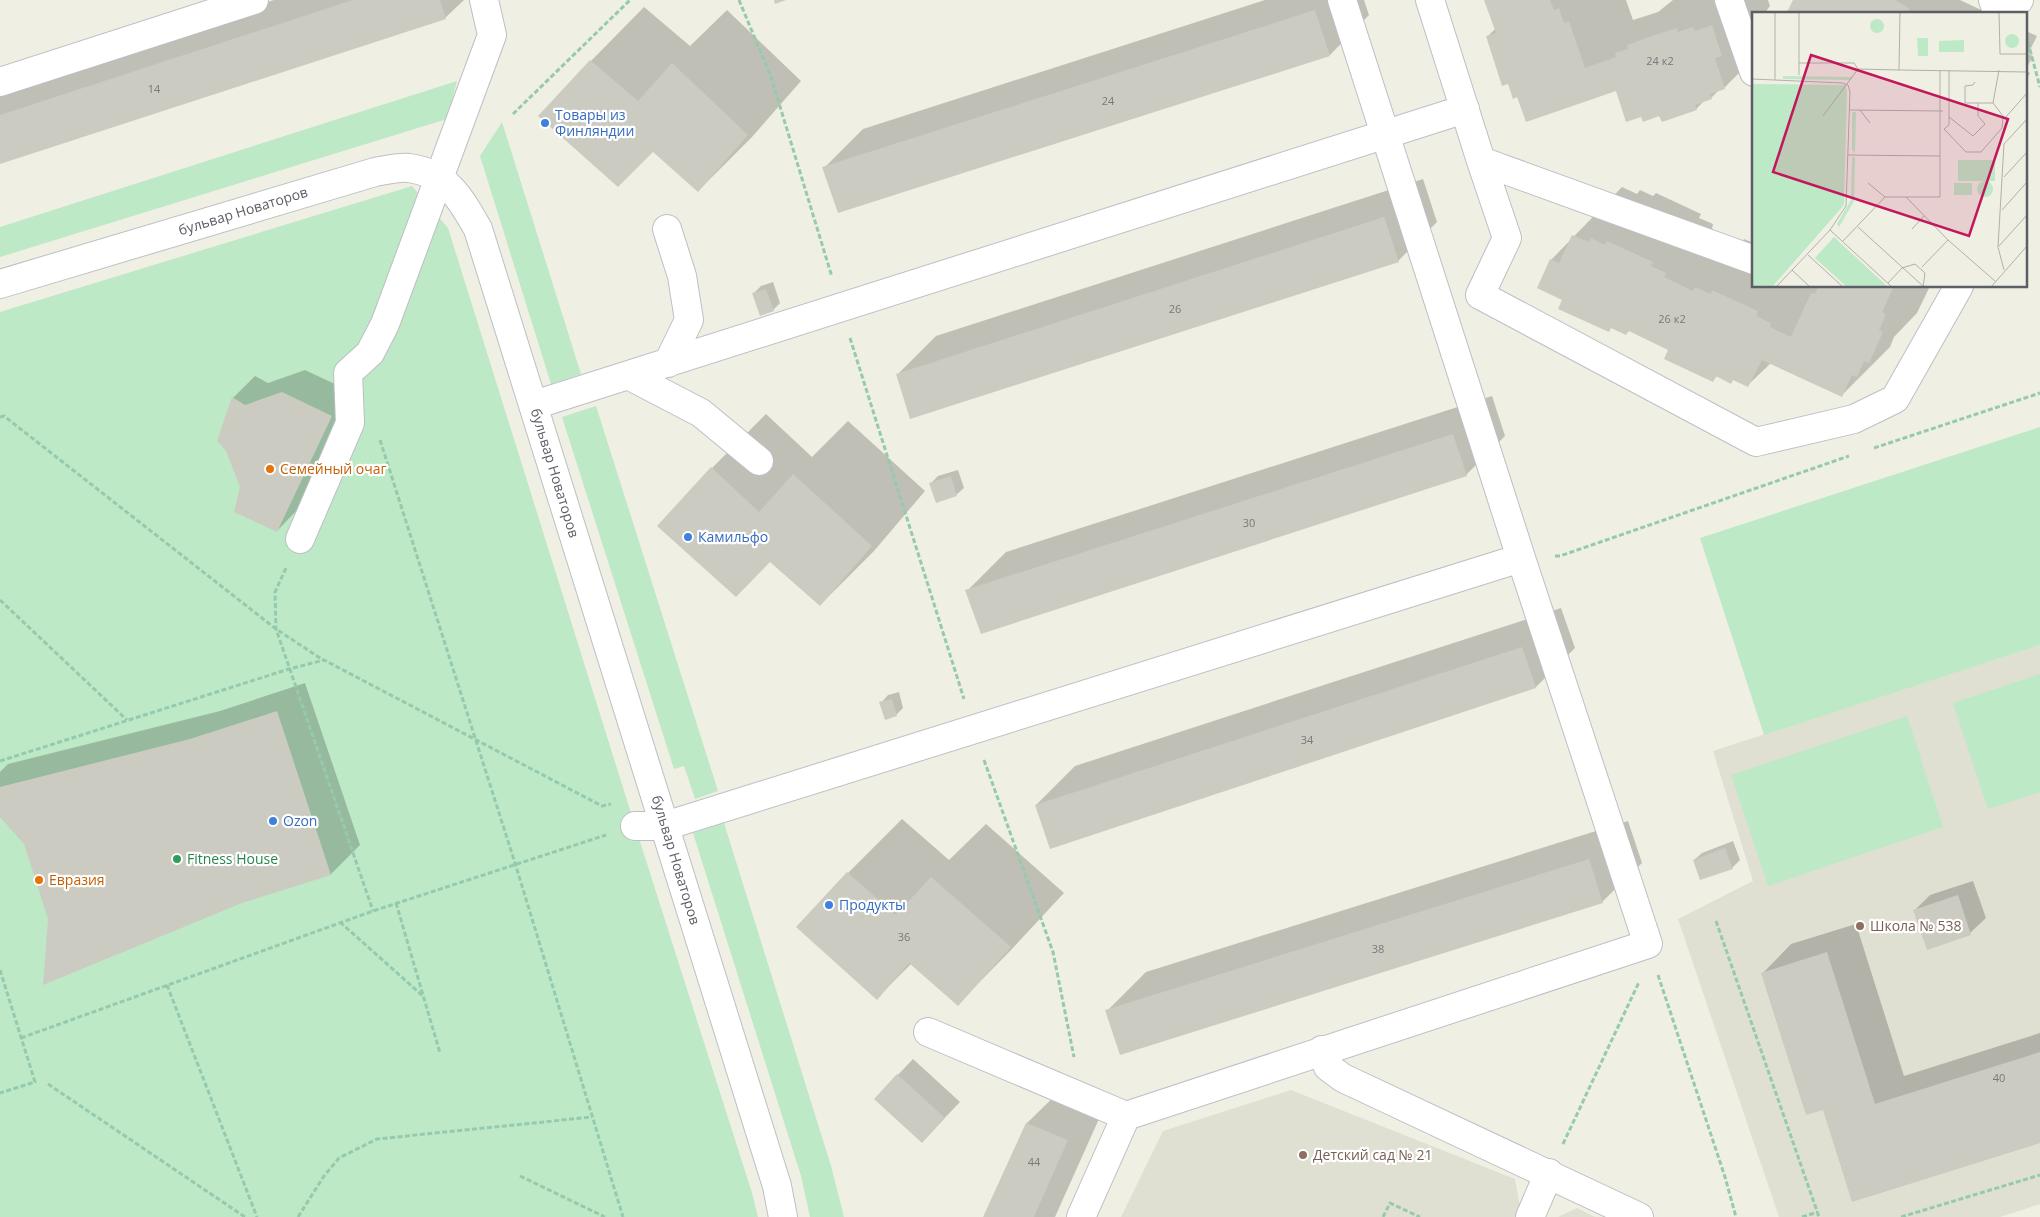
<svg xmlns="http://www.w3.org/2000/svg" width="2040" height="1217" viewBox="0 0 2040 1217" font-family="'Open Sans',sans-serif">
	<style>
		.education { fill: #dfdfd2 }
		.green { fill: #bde9c6 }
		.shadow { fill: #0003 }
		.building { fill: #cccbc2 }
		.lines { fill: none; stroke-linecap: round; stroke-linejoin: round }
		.minor-casing { stroke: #bdbfc5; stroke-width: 30 }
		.path { stroke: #95caaf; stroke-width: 3; stroke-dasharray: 5 2.5; stroke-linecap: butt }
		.minor { stroke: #fff; stroke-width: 28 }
		.shop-dot { fill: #3f7fe0; stroke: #fff; stroke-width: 2 }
		.food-dot { fill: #e8710a; stroke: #fff; stroke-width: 2 }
		.leisure-dot { fill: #2e9e5b; stroke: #fff; stroke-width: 2 }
		.education-dot { fill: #8d6e63; stroke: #fff; stroke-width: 2 }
		.labels { text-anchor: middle; stroke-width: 4.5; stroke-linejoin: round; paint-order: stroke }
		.number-label { font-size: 11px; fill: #77797c }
		.shop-label { font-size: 14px; fill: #366cbe; stroke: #fff; text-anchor: start }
		.street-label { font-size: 14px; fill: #5b5e65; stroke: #fff }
		.food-label { font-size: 14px; fill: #c56008; stroke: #fff; text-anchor: start }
		.leisure-label { font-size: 14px; fill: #27864d; stroke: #fff; text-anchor: start }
		.education-label { font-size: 14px; fill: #785e54; stroke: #fff; text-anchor: start }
		.inset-road { fill: none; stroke: #b0b1ad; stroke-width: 1 }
		.view { fill: #c2185b; fill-opacity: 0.15; stroke: #c2185b; stroke-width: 2.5 }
		.inset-edge { fill: none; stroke: #5b5e65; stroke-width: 2.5 }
	</style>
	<rect width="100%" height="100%" fill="#efefe3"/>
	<path class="education" d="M2040,645v559l-40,13h-221l-101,-298 75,-38 -40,-130z
		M1291,1090l224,89 5,28 17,10h-416l42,-86z
		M1577,1208l18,9h-37z"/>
	<path class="green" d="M457,81l-10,38 -447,138v-30z
		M502,122l79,252 -30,10 -71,-228z
		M412,186l36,42 187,598 117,367 6,24h-758v-905z
		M596,406l122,385 -23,8 -11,-33 -10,3 -112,-352z
		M2040,427v218l-276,90 -64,-197z
		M2040,674v118l-52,17 -35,-106z
		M1907,716l36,111 -175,59 -37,-111z
		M724,823l107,343 13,51h-34l-9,-41 -108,-343z"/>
	<path class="shadow" d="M274,0h190l-19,18 -445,145v-74z
		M1265,0h99l5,15 -39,40 -491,157 -15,-44 39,-39z
		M1486,0h140l7,20 25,-8 15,-12h95l2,6 -6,8h-10v44l-30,30 -4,1 -9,9 -6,2 -9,9 -54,6 -25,-25 -99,6 -10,-14 -21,-45 8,-8z
		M1794,0h166l30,14h-202z
		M644,7l46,39 37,-36 74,71 -49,56 -54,54 -107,-130z
		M2026,31l11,5 -9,18 5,2 -7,13z
		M2026,71l4,2 -4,8z
		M1423,179l14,43 -39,39 -501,114 39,-39z
		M1622,187l15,7 3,-4 13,6 3,-3 45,21 -2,4 14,6 -1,5 29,14 3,-4 10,4v43h176l-13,27 -23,24 -4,10 -49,49 -70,-33 -23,22 -14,-6 -17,-3 -4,4 -43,-31 -40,-19 -18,-3 -4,4 -44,-32 -13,-39z
		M773,282l7,21 -7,7 -19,-17 7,-7z
		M305,370l49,23 -55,115 -22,23 -44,-133 22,-22 13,7z
		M1492,396l13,40 -39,39 -499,116 39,-39z
		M766,414l46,43 36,-36 77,70 -51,60 -54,54 -108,-137z
		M958,470l6,18 -8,7 -25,-12 7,-7z
		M1561,608l14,40 -39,39 -486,160 -14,-42 39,-39z
		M305,683l55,162 -29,29 -90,28 -191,17 -25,-76 -25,-28v-43l8,-8 212,-53z
		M899,692l4,16 -7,7 -15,-12 7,-8z
		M902,819l47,41 37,-36 78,69 -53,57 -53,54 -46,-41 -35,35 -29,-125z
		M1628,821l14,42 -40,39 -495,109 39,-39z
		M1733,841l7,19 -8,8 -38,-8 8,-7z
		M1973,881l13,37 -16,15 -55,-23 15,-15z
		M1856,924l48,152 136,-43v108l-217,-33 -60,-135 28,-29z
		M913,1059l47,43 -23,24 -62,-27z
		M1067,1084l40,17 -52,116h-71l43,-94z"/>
	<path class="building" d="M353,0h87l6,19 -446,145v-49z
		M774,0h12l-11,4z
		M1484,0h66l4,10 5,-2 5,15 5,-2 16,47 31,-11 -1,-4 13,-4 -1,-4 25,-9 25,-8 1,4 15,-5 2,4 17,-6 10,31 -7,2 10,31 -15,5 2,5 -17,6 2,5 -35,12 -3,-6 -16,6 -2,-5 -15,5 -10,-31 -90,31 -9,-25 -4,2 -5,-15 -6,2 -16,-50 10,-3z
		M1793,0h102l14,8 -2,6h-121z
		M1315,10l15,46 -492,157 -16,-46z
		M590,60l48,41 34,-38 76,72 -50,57 -45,-40 -35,35 -80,-71z
		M1384,217l15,45 -489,157 -14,-45z
		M1572,235l17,7 2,-4 14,7 2,-4 46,21 -2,4 15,7 -2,4 29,14 2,-4 16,7 1,-4 46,21 -2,5 15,7 -1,4 21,10 20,-44 4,1 4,-8h75l-12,26 4,3 -7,15 4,2 -14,31 -5,-2 -7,16 -5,-2 -10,22 -80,-37 -14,27 -15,-7 -2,4 -15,-8 -3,6 -49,-23 4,-9 -39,-19 -3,4 -15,-7 -2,4 -51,-23 4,-9 -25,-12 13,-29 9,4z
		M766,289l8,22 -14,5 -8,-23z
		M282,392l50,24 -55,116 -43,-20 6,-25 -14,-36 -9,-10 15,-44 13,8z
		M1453,434l14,42 -486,158 -16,-44z
		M711,467l48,45 34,-38 79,72 -52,60 -50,-44 -34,35 -79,-71z
		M951,476l6,20 -21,7 -7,-20z
		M1522,647l14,41 -486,161 -15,-44z
		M892,699l5,17 -12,4 -6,-18z
		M277,711l54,164 -89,28 -199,82 5,-66 -24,-75 -24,-27v-30l190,-48z
		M1725,848l8,21 -33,11 -7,-20z
		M1589,859l14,44 -483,152 -15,-45z
		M847,872l49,43 35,-38 80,70 -53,59 -49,-43 -32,37 -81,-73z
		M1958,895l13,40 -44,15 -14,-40z
		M1827,952l48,152 165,-52v91l-188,59 -29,-92 -17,5 -45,-142z
		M897,1074l48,44 -23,25 -48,-44z
		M1026,1123l42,17 -34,77h-51z"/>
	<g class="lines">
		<defs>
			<path id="minor" d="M1430,0l51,161 273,99
				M1729,0l25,72
				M1993,0l5,14
				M2018,1l1,-1
				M0,82l254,-82
				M1481,161l26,77 -27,57 276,147 98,-23 41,-20 64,-113
				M667,229l15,47 7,44 -21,43
				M0,284l375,-112c11,-2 24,-5 34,-4 38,5 52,31 69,61l299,957 6,31
				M628,375l73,38 58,48
				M534,405l931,-296
				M300,539l50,-116 -2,-50 22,-20 15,-29 107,-289 -8,-35
				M635,826h30l856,-268
				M928,1032l198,84 522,-172 -127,-386 -179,-558
				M1322,1050l6,17 15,11 296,139
				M1081,1217l45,-101
				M1530,1217l19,-44"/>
		</defs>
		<use href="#minor" class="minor-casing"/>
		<path class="path" d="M739,0l32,77 61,200
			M2026,35l14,52
			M513,114l117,-114
			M850,338l114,361
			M0,417l4,-1 272,213 47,31
			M380,440l135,423 108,354
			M1874,448l166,-55
			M1555,556h5l289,-100
			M286,568l-11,24 1,37 97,282
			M0,600l127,120
			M984,760l69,192 21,105
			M0,761l289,-92 35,-9 278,146 9,-2
			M396,903l44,150
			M1716,921l103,296
			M340,922l84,75
			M0,970l35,112 -35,11
			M1658,975l67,202 11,40
			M167,985l90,232
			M21,1038l352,-127 233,-76
			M48,1084l197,133
			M1563,1144l76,-162
			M520,1176l85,41
			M298,1217l26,-41 15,-18 38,-19 215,-22
			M1383,1217l7,-14 30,14
			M1802,1217l16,-5
			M1901,1217l139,-42"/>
		<use href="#minor" class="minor"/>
	</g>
	<g class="shop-dot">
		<circle cx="545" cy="123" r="5"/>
		<circle cx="688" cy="537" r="5"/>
		<circle cx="273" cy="821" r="5"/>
		<circle cx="829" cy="905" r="5"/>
	</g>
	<g class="food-dot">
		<circle cx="270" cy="469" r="5"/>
		<circle cx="39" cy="880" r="5"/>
	</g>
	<circle class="leisure-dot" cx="177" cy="859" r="5"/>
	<g class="education-dot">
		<circle cx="1860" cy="926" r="5"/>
		<circle cx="1303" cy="1155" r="5"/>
	</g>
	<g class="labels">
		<g class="number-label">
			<text x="1660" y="65">24 к2</text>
			<text x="154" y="93">14</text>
			<text x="1108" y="105">24</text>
			<text x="1175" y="313">26</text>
			<text x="1672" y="323">26 к2</text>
			<text x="1249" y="527">30</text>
			<text x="1307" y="744">34</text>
			<text x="904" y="941">36</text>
			<text x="1378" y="953">38</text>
			<text x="1999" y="1082">40</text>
			<text x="1034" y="1166">44</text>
		</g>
		<g class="shop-label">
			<text x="555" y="120">Товары из<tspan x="555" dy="16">Финляндии</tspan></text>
			<text x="698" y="542">Камильфо</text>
			<text x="283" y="826">Ozon</text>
			<text x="839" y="910">Продукты</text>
		</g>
		<g class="street-label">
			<text transform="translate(243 211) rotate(-17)" y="5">бульвар Новаторов</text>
			<text transform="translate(555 473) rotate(73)" y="5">бульвар Новаторов</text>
			<text transform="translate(676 860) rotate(73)" y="5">бульвар Новаторов</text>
		</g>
		<g class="food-label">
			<text x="280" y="474">Семейный очаг</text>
			<text x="49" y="885">Евразия</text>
		</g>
		<g class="leisure-label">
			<text x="187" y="864">Fitness House</text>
		</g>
		<g class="education-label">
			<text x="1870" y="931">Школа № 538</text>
			<text x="1313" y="1160">Детский сад № 21</text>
		</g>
	</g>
	<g transform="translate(1752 12)">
		<rect width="275" height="275" fill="#efefe3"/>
		<path d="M118 14a7 7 0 1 1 14 0a7 7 0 1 1-14 0ZM253 29a7 7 0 1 1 14 0a7 7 0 1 1-14 0ZM165,26h11v18h-10zM212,28v12h-25v-11zM31,64l70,1 -3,3 -67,-1zM0,72l93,1 2,6 -3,114 -72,82 -20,-1zM100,100h4l-1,41 -3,-3zM100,145h3l-1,44 -15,26 -2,-3 14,-24zM206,148h37v21h-37zM225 177a8 8 0 1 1 16 0a8 8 0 1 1-16 0ZM202,171h18v12h-18zM82,225l54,50h-41l-32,-29z" fill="#bde9c6"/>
		<path class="inset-road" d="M23,0v68M47,0v63M247,0l1,42h27M47,51h55l4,6 41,1 1,-58M147,58l128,2M197,58v47l24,19 12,-12 -7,-8v-13M0,67l90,4 6,2 2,7 -4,114 -16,24 -54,57M223,70l-2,3 -8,1v17h28l6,-33M98,98l93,1M108,98l10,13M71,104l35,-47M197,105v8l-5,4 22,23h15l21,-24 1,-12 -10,-13M253,106l22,-25M96,143l92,1M252,165l23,-25M116,171l17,14h55v-127M154,185l42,43 -26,27M250,198l25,-28M106,215l66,60M160,217l12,-13M78,218l62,57M196,228l47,41M91,229l42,-44M247,234l28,-31M56,243l35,32M40,258l18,17M252,258l-6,-23 6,-103 23,-25M136,271l14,-15 13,-4 10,9 -2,14M239,275l36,-41"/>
		<path class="view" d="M59,43l197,64 -39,117 -196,-64z"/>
		<rect width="275" height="275" class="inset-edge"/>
	</g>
</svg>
